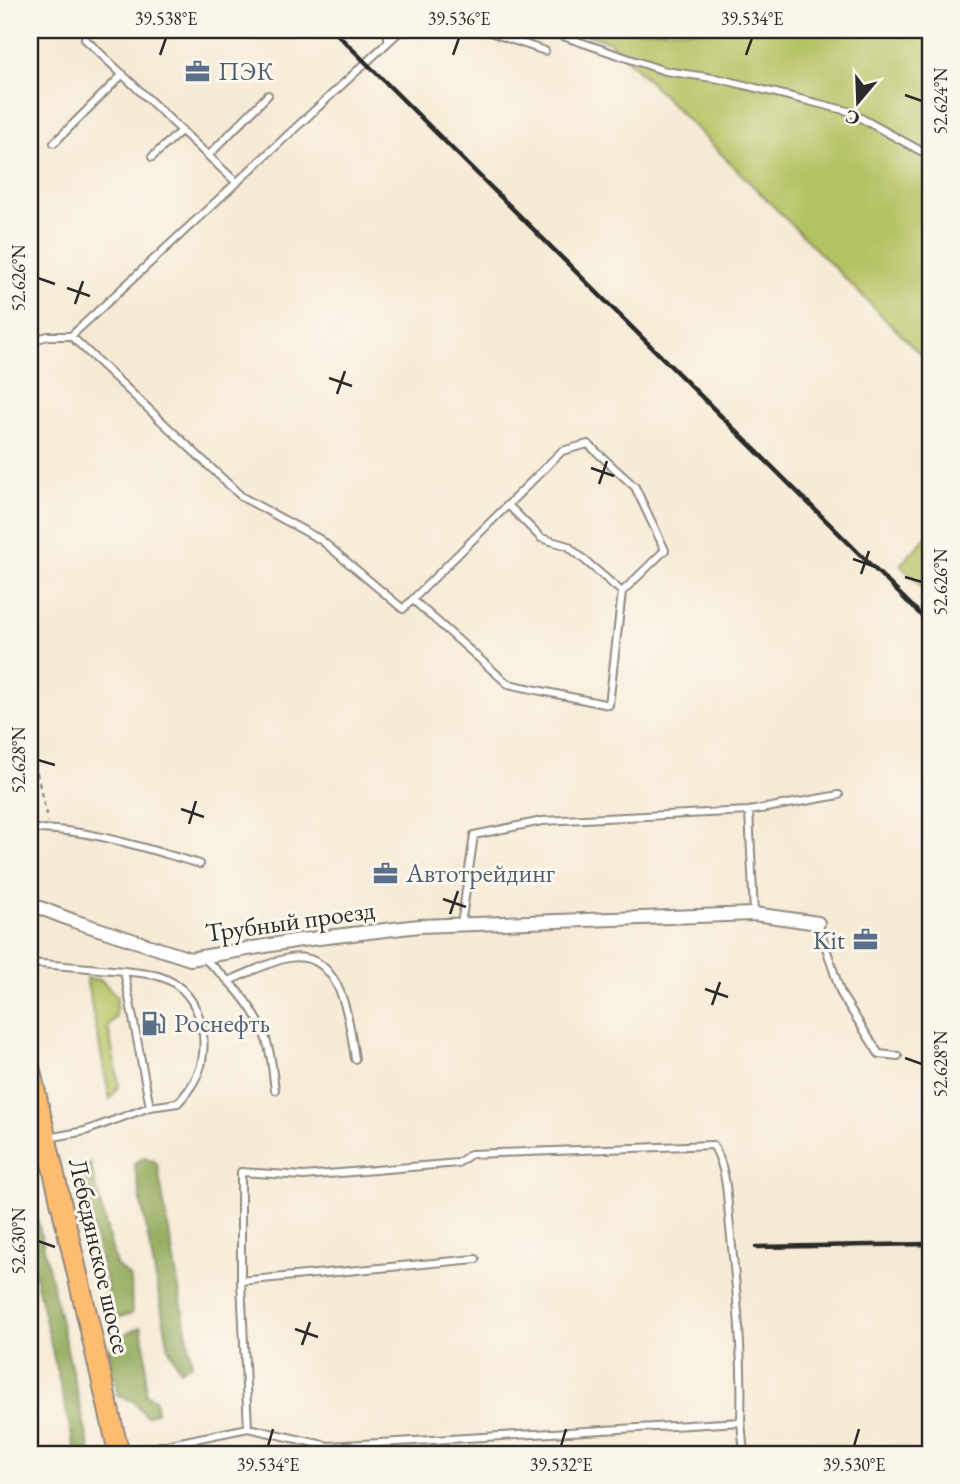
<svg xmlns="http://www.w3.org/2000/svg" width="960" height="1484" viewBox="0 0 960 1484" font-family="'EB Garamond',serif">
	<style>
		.green { fill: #b5c263; stroke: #707647; stroke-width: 2 }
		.forest { fill: #90a859; stroke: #5e6a42; stroke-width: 2 }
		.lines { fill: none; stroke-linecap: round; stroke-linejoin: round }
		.service-casing { stroke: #918a80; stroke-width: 10 }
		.minor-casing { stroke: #918a80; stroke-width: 16 }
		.primary-casing { stroke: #918a80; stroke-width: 23 }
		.path { stroke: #918a80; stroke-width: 2.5; stroke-dasharray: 5 5; stroke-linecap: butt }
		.service { stroke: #fff; stroke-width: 6 }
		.minor { stroke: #fff; stroke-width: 12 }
		.primary { stroke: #febc70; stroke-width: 19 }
		.rail { stroke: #2b2b2b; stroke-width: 4.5 }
		.ticks { fill: none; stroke: #2b2b2b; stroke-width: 2.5 }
		.labels { text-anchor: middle; stroke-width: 6; stroke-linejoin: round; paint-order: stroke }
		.service-label { font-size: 26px; fill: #4e5e75; stroke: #fbf7ec; text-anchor: start }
		.street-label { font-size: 26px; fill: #2b2b2b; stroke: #fbf7ec }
		.neatline { fill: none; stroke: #2b2b2b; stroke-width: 2.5 }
		.ticks-label { font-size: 18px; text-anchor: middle; fill: #2b2b2b }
	</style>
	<rect width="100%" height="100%" fill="#fbf7ec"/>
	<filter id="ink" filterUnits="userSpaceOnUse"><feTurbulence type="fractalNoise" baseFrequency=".0143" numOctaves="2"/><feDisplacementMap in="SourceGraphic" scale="14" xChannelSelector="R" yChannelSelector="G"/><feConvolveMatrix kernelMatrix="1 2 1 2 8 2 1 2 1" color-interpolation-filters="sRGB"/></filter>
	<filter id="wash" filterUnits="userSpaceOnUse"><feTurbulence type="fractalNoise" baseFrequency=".00686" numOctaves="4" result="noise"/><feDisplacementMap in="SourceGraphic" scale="28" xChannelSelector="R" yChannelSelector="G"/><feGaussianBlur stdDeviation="1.57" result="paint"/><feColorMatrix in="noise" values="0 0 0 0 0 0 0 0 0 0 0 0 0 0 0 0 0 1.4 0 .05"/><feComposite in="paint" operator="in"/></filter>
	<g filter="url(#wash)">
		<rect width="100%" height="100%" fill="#f7ead5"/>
		<path class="green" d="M572,30h358v334l-320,-322z
			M930,533v62l-30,-30z
			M86,978l15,2 16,16 -1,21 -8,9 11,59 -9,14z"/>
		<path class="forest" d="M145,1157l12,6 35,201 -12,6 -11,-21 -35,-186z
			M90,1163l26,102 15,13 1,35 -20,7 -12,-15 8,-15 -30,-119z
			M30,1187l61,267h-15l-46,-200z
			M141,1327l5,27v41l9,4 2,13 -11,4 -13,-15 -15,-5 -10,-47 17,-15z"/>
	</g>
	<g filter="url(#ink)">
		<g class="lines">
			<defs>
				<path id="service" d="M85,30v9l152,144
					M484,30l61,21
					M545,30l120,41 55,8 128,32 82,45
					M388,42v-12
					M54,143l69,-69
					M209,155l59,-60
					M152,157l30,-27
					M71,336l171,161 79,43 82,69 159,-158 26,-7 47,43 30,63 -43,42
					M30,341l18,-5h23l328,-304 11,-2
					M413,600l95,84 101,21 13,-113 -54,-46 -27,-8 -33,-33
					M749,811l5,103
					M30,829c58,-1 114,19 170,35
					M818,923l23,71 38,60 19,2
					M461,925l13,-90 68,-14 207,-10 90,-16
					M203,958c27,22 56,53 65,88 4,14 5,29 7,44
					M30,963l94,8 26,136 -65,24 -37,7
					M124,971c12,2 26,2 37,6 35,12 47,51 41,84 -3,16 -14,31 -24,42l-28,4
					M228,981c18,-7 37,-17 56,-22 58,-14 65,62 71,100
					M241,1281v-109l63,4 154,-13 13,-9 242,-9c15,25 14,55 17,83 7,65 13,129 11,194
					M248,1428l80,18 1,8
					M328,1446l413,-24 3,32
					M123,1454l125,-26 -7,-147 235,-22"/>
				<path id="minor" d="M30,904l44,17 116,38 104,-18 125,-15 335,-12 64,9"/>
				<path id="primary" d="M30,1069l89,385"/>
			</defs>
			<use href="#service" class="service-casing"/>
			<use href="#minor" class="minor-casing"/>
			<use href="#primary" class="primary-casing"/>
			<path class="path" d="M30,743l18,79"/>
			<use href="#service" class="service"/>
			<use href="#minor" class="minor"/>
			<use href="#primary" class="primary"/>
			<path class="rail" d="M333,30l597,594
				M756,1247l174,-3"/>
		</g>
	</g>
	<path class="ticks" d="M160,55l6,-17M453,55l6,-17M746,55l6,-17M905,95l17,6M38,278l17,6M67,288l23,8M75,304l8,-23M329,378l23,8M337,394l8,-23M591,468l23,8M599,484l8,-23M853,559l23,8M861,574l8,-23M905,577l17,5M38,760l17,5M181,809l23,8M189,824l7,-23M443,899l23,8M450,914l8,-23M705,989l23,8M712,1005l8,-23M905,1058l17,6M38,1241l17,6M295,1329l23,8M302,1345l8,-23M268,1446l5,-17M561,1446l5,-17M854,1446l5,-17"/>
	<defs>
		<symbol id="office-bare" viewBox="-9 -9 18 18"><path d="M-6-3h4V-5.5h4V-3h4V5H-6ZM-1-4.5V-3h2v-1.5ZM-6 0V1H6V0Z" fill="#5c6f8a" stroke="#fbf7ec" stroke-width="2.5" paint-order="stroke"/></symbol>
		<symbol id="fuel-bare" viewBox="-9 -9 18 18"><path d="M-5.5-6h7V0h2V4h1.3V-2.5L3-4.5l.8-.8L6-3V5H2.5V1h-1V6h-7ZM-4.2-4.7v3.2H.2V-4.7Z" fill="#5c6f8a" stroke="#fbf7ec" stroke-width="2.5" paint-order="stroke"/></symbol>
	</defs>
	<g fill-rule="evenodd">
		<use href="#office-bare" x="180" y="54" width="35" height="35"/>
		<use href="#office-bare" x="368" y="856" width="35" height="35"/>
		<use href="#office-bare" x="848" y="922" width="35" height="35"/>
		<use href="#fuel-bare" x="136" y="1006" width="35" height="35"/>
	</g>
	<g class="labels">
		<g class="service-label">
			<text x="218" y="80">ПЭК</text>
			<text x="406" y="882">Автотрейдинг</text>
			<text x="845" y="949" text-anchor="end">Kit</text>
			<text x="174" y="1032">Роснефть</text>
		</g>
		<g class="street-label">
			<text transform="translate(290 921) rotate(-8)" y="9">Трубный проезд</text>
			<text transform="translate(100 1256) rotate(77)" y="9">Лебедянское шоссе</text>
		</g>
	</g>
	<rect width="960" height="1484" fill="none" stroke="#fbf7ec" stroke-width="77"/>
	<g transform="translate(858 102) rotate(199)" stroke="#fbf7ec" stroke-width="5" paint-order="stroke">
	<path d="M0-5L12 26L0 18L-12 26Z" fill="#2b2b2b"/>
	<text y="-10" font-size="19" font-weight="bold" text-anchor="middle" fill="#2b2b2b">С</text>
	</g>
	<rect x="38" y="38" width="884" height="1408" class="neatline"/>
	<g class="ticks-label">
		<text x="166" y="25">39.538°E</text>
		<text x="459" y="25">39.536°E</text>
		<text x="752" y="25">39.534°E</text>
		<text transform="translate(941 101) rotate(-90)" y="6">52.624°N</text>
		<text transform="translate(19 278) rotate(-90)" y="6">52.626°N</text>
		<text transform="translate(941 582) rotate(-90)" y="6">52.626°N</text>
		<text transform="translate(19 760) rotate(-90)" y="6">52.628°N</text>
		<text transform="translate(941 1064) rotate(-90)" y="6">52.628°N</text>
		<text transform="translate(19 1241) rotate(-90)" y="6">52.630°N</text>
		<text x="268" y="1471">39.534°E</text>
		<text x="561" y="1471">39.532°E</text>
		<text x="854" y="1471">39.530°E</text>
	</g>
</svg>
